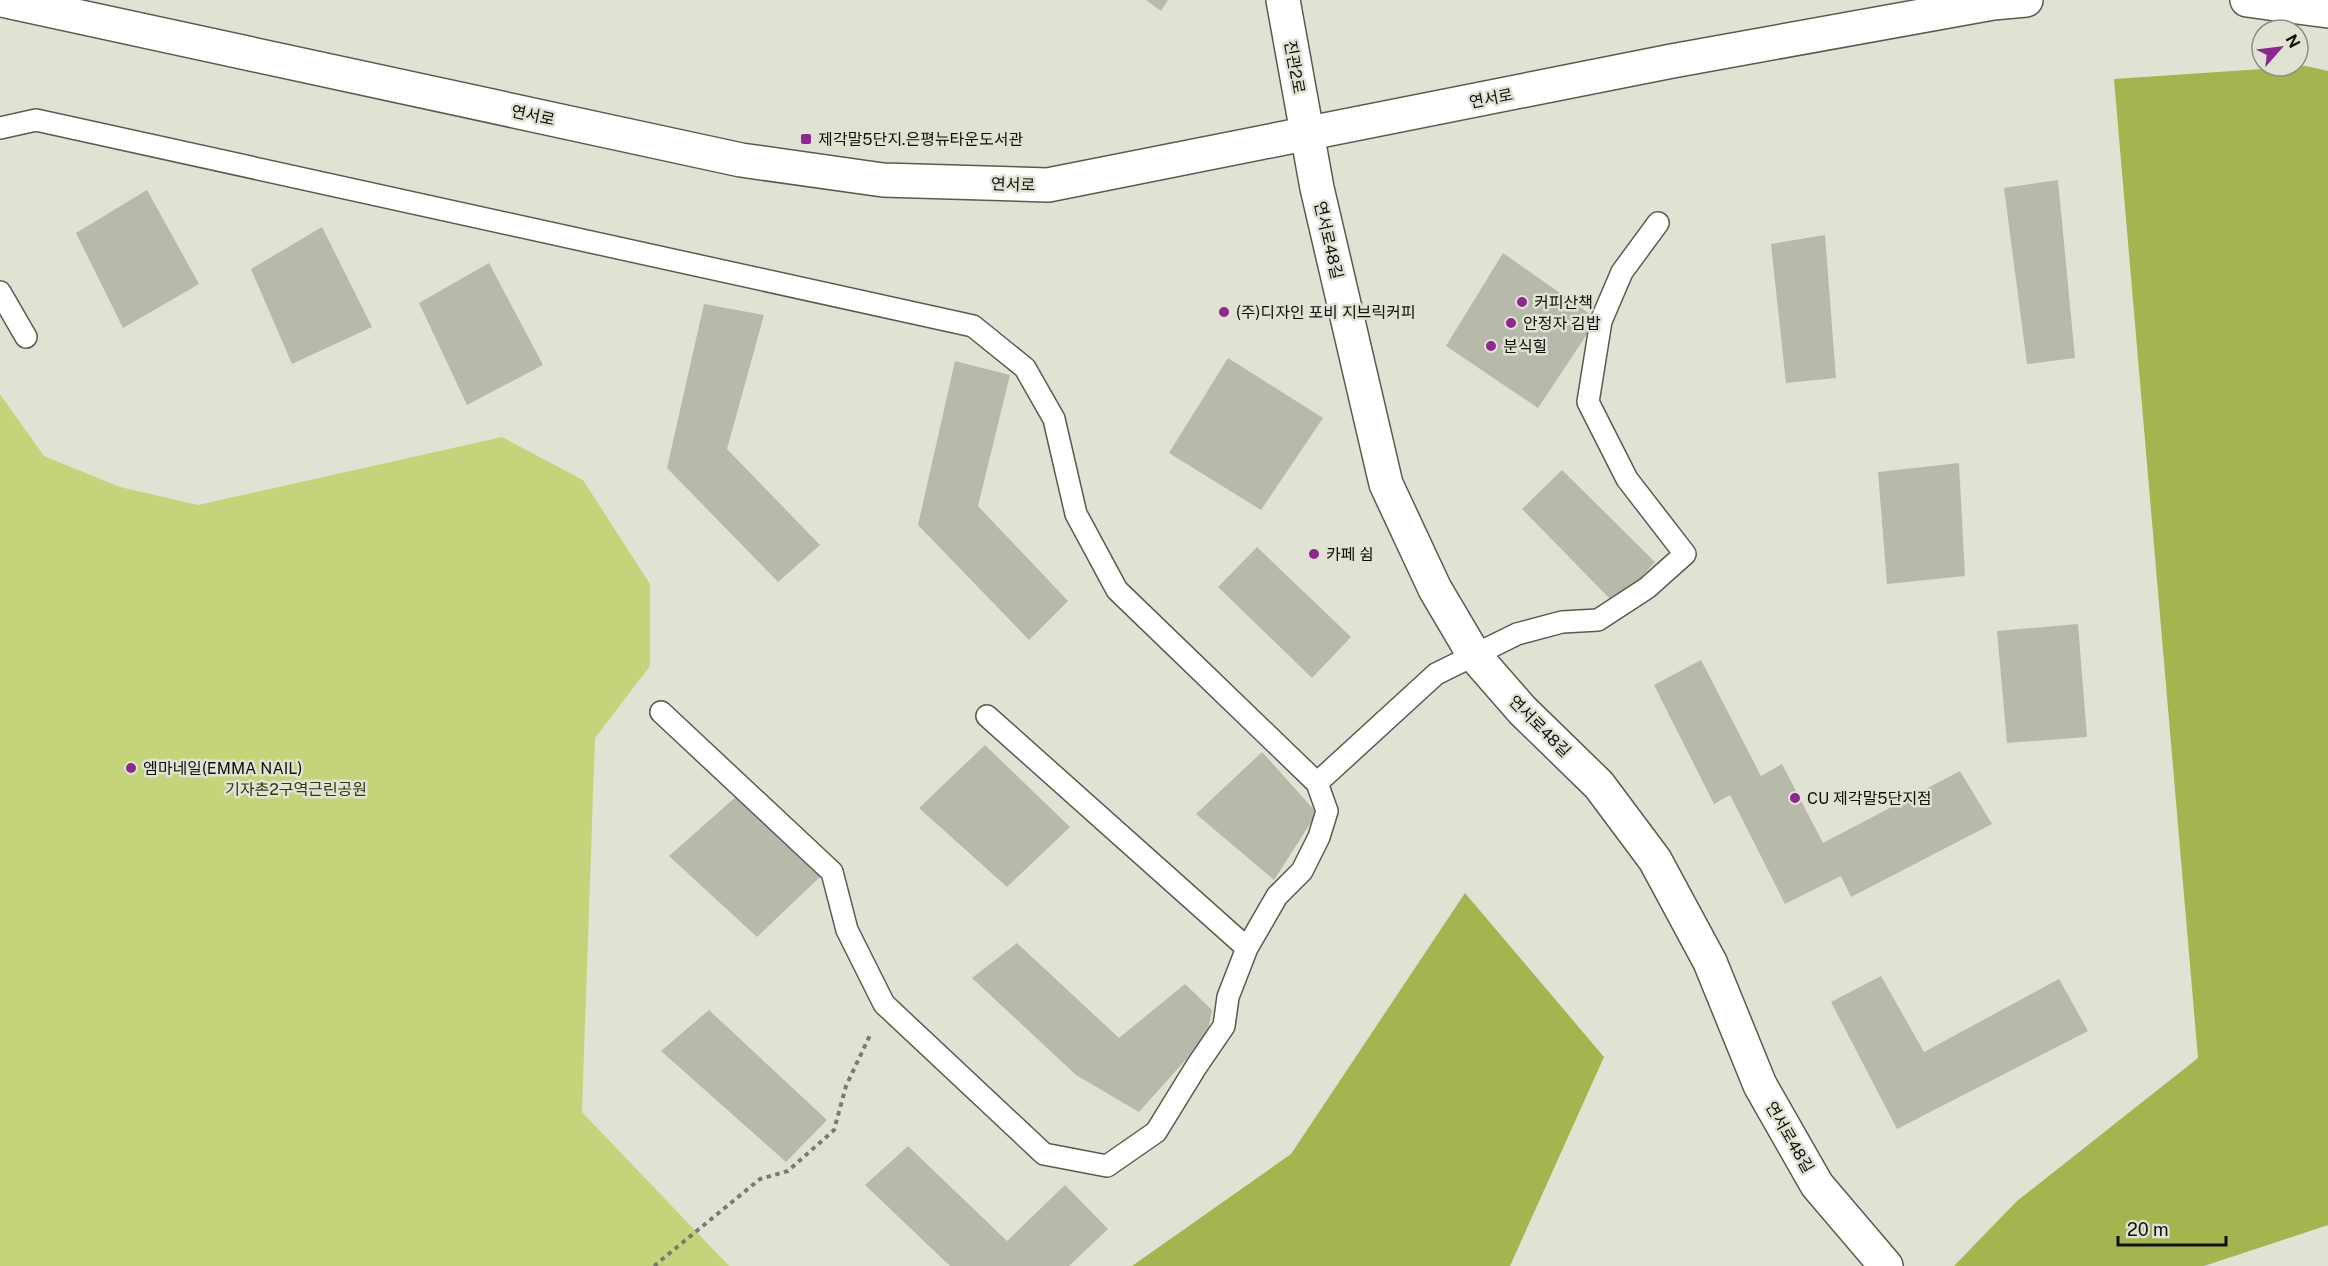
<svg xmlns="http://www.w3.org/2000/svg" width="2328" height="1266" viewBox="0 0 2328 1266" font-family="'Public Sans','Noto Sans KR',sans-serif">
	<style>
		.green { fill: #c4d47b }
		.forest { fill: #a4b44e }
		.building { fill: #b7baab }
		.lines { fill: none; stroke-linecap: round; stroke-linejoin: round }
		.service-casing { stroke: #585b4e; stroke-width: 24 }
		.minor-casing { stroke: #585b4e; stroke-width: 36 }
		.secondary-casing { stroke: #585b4e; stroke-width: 36 }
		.path { stroke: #797b71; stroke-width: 4; stroke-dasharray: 4.5 4.5; stroke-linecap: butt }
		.service { stroke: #fff; stroke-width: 21 }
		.minor { stroke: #fff; stroke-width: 33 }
		.secondary { stroke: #fff; stroke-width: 33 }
		.poi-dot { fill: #8c288e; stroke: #e0e3d4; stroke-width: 2 }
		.labels { text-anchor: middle; stroke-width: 5; stroke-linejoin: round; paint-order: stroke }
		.street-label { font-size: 16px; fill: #0f100b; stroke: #e0e3d4 }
		.poi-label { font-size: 16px; fill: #0f100b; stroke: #e0e3d4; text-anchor: start }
		.park-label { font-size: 16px; fill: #32390e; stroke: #e0e3d4 }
	</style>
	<rect width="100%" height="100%" fill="#e0e3d4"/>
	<path class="green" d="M0,394l44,62 76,31 78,18 304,-68 81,43 67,104v82l-55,72 -13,374 147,154h-729z"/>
	<path class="forest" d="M2306,66l22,5v1154l-124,41h-250l63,-65 181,-143 -84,-979z
		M1465,893l139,164 -94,209h-378l159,-112z"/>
	<path class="building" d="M1146,0h22l-7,11z
		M2058,180l17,178 -48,6 -23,-176z
		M147,190l52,94 -76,44 -47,-95z
		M322,227l50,100 -80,37 -41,-95z
		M1825,235l11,143 -50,5 -15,-139z
		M1503,253l94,66 -59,89 -92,-62z
		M489,263l54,102 -76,40 -48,-102z
		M704,304l60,11 -37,134 93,96 -42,37 -111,-114z
		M1228,358l95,60 -62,92 -92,-57z
		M955,361l55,14 -32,131 90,95 -39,39 -111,-115z
		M1959,463l6,113 -78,8 -9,-112z
		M1562,470l93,92 -39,43 -94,-96z
		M1257,547l94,90 -39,41 -94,-91z
		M2078,624l9,113 -80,6 -10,-112z
		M1701,660l60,116 21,-12 41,79 137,-72 32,53 -141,73 -10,-21 -56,28 -55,-109 -16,9 -60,-119z
		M985,745l85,82 -63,60 -88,-79z
		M1262,752l55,61 -43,67 -78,-66z
		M738,795l83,81 -64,61 -88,-81z
		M1017,943l102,95 66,-54 27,26 -5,26 -68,76 -63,-37 -104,-97z
		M1881,976l43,76 135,-73 29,52 -191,98 -66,-127z
		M709,1010l118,110 -41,42 -125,-111z
		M908,1146l99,95 58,-56 43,44 -39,37h-119l-85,-81z"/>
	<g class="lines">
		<defs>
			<path id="service" d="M0,128l36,-8 937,206 52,42 29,51 22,95 41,76 200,193
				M0,292l26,45
				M661,712l171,160 15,58 37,74 160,150 63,12 49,-34 40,-65 28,-41 4,-29 19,-49 30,-52 25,-25 17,-34 8,-26 -10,-28 119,-109 81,-40 45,-12 36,-2 49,-32 38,-34 -58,-75 -39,-77 13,-81 21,-49 36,-49
				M987,716l260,232"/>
			<path id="minor" d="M1283,0l34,188 69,296 49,105 39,66 48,55 77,75 56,75 55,102 50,123 57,100 69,81"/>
			<path id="secondary" d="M2,0l739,160 142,20 165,5 624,-124 321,-58 33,-3
				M2247,0l81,11"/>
		</defs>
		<use href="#service" class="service-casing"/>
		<use href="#minor" class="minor-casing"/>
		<use href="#secondary" class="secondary-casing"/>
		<path class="path" d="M654,1266l106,-87 28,-8 46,-41 12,-44 25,-53"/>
		<use href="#service" class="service"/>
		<use href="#minor" class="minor"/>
		<use href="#secondary" class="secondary"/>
	</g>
	<g class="poi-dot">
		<rect x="800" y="133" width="12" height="12" rx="3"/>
		<circle cx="1522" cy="302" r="6"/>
		<circle cx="1224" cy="312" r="6"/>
		<circle cx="1511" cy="323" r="6"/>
		<circle cx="1491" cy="346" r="6"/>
		<circle cx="1314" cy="554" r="6"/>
		<circle cx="131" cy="768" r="6"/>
		<circle cx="1795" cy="798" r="6"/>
	</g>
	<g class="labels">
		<g class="street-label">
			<text transform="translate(1295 67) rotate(80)" y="6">진관2로</text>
			<text transform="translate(1491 98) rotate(-11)" y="6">연서로</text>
			<text transform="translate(533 115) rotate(12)" y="6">연서로</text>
			<text transform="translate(1013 184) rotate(2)" y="6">연서로</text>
			<text transform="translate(1329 240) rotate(77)" y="6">연서로48길</text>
			<text transform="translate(1540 726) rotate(45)" y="6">연서로48길</text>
			<text transform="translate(1790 1137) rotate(60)" y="6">연서로48길</text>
		</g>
		<g class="poi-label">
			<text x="818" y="145">제각말5단지.은평뉴타운도서관</text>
			<text x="1534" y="308">커피산책</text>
			<text x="1236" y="318">(주)디자인 포비 지브릭커피</text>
			<text x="1523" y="329">안정자 김밥</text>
			<text x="1503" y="352">분식힐</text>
			<text x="1326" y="560">카페 쉼</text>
			<text x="143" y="774">엠마네일(EMMA NAIL)</text>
			<text x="1807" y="804">CU 제각말5단지점</text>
		</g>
		<g class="park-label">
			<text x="296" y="795">기자촌2구역근린공원</text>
		</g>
	</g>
	<g transform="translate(2280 48) rotate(62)"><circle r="28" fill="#e0e3d4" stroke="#8c8f84" stroke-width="1.5"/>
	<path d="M0-4.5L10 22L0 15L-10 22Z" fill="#8c288e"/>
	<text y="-9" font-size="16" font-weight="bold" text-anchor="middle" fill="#0f100b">N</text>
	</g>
	<path d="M2118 1236v9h108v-9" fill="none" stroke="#0f100b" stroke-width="3"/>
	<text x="2127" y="1236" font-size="18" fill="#0f100b" stroke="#e0e3d4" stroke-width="4.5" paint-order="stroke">20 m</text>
</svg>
